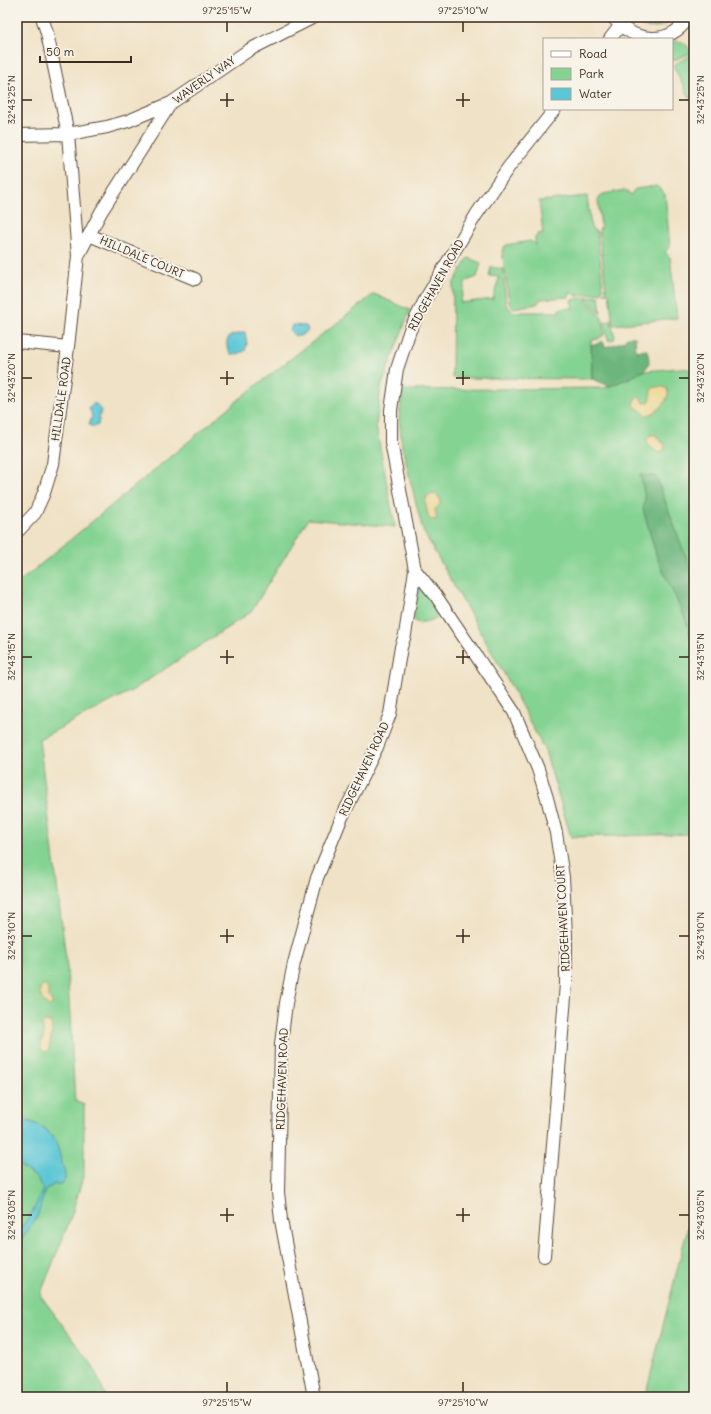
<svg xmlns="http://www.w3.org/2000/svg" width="711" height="1414" viewBox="0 0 711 1414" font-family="Delius,sans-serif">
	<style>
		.green { fill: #85d393; stroke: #607e58 }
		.forest { fill: #6cb57d; stroke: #54704e }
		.sand { fill: #eeda9e; stroke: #94825e }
		.water { fill: #5cc7d6; stroke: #4c787a }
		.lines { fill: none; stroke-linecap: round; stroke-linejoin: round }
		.minor-casing { stroke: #564637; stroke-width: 14 }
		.minor { stroke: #fff; stroke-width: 12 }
		.ticks { fill: none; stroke: #3b2a1e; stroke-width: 1.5 }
		.labels { text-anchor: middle; stroke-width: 4; stroke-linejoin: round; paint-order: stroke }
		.street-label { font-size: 11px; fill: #3b2a1e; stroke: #f7f3e8 }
		.neatline { fill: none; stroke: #3b2a1e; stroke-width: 1.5 }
		.ticks-label { font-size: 10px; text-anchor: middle; fill: #3b2a1e }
	</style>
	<rect width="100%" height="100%" fill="#f7f3e8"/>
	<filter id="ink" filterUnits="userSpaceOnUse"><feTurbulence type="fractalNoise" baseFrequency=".025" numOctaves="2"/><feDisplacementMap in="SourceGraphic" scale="8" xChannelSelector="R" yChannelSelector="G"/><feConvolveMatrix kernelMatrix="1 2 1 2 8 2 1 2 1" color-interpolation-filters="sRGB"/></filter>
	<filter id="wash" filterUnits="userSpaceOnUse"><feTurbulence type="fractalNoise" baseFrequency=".012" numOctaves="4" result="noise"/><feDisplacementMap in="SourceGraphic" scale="16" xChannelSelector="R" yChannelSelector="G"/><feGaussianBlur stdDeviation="0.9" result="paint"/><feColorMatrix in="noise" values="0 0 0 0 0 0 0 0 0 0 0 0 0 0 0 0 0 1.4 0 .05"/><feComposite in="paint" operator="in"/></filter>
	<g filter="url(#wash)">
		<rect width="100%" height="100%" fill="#f0e2c6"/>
		<path class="green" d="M626,17h49c-14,15 -35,13 -49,0z
			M677,41c8,1 11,4 14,12l-19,8v-18z
			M692,55l2,4v47l-21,-41z
			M657,186l8,8 5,53 -5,5 5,5 7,61 -64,7 -4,-32h-6l3,-3 -7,-61h2l-3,-29 5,-6 22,-4 6,5 4,-6z
			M587,196l4,32 6,4 6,56 -2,5 -24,3 -6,-4 -2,5 -28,2 -4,5 -24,4 -4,-5 -7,-53 4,-5 25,-4 4,4v-7l3,-4 5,-1 -4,-32z
			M468,258l13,5 -4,14 -11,4 -6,22 33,-4 6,-22 -10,-1 2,-9 12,2 3,36 8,7h45v-3l14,-1 -2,-8 13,-2 18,20 2,17 -6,4 -7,1 1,39 -140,-1 1,-94z
			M374,294l36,16 -29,77 -5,39 19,101 -87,-8 -57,93 -118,78 -94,49 28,228 8,134 9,4v69l-14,46 -30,75 53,71 13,31h-89v-813l231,-192z
			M599,296l2,18 -15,-16z
			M611,321l4,16 -1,2 -5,2 -3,-8 -2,-11z
			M681,368l13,2v464l-123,3 -26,-86 -34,-65 -88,-155 -21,-84 -3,-30 4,-27 202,-2 39,-17z
			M422,588c8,7 15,20 14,31l-17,4 -3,-1 -2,-3 4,-28z
			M694,1203v194h-49z"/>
		<path class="forest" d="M627,337h8l1,14 11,-1c1,5 3,11 1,15 -2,8 -29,17 -38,21l-18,-7 -1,-35 4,1 7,-4 2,2v3l2,1 16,-5z
			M640,475l16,1 27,73 11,26v72l-9,-29 -28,-60 -14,-49 2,-11z"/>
		<path class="sand" d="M655,387c27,-4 6,28 -9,28l-7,-6 -6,-3 1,-5 3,-4h2l5,6 5,-1 2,-4v-8z
			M650,435h6l4,6 5,3v3l-2,4 -5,2c-4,-2 -6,-7 -11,-10v-4z
			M434,494l5,3c4,8 -1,7 -4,13l2,9 -6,1 -2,-1 -4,-16 2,-7z
			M42,986h3l3,2v9l4,4v4l-3,1c-6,-3 -10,-11 -9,-17z
			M45,1021l6,1 1,9 -3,18 -1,2 -2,1 -5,-2v-6l3,-10 -2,-10z"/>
		<path class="water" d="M292,325l14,1 1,1 1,4 -8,5h-5l-5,-5z
			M245,332l2,12 -2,7 -8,3h-6c-5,-7 -6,-12 -1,-18z
			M95,403l6,6 -3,16 -5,2 -4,-2 3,-9 -3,-8z
			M17,1113l11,8 8,3 10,5 10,13 9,31v6l-3,5h-8l-9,7 -8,26 -20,29v-12l16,-23 10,-22 -6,-11 -20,-14z"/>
	</g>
	<g filter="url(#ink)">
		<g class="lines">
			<defs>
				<path id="minor" d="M613,17c20,26 57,30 76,0
					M610,39l10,-13
					M17,135l51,-1 39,-7 21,-6 43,-18 78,-53 65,-33
					M89,235l106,44
					M78,256l23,-44 70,-109
					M17,342l51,5
					M17,532l18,-19 9,-20 9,-29 15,-117 10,-91 -10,-122 -21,-101 -5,-16
					M415,570l21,26 78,116 24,57 9,29 9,35 7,44 3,58v49l-22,272
					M314,1397l-33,-177 -3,-28 3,-148 5,-41 8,-40 23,-85 24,-59 36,-72 13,-33 11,-67 4,-12 10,-65 -24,-128v-32l6,-41 13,-39 16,-32 24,-40 26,-43 32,-47 47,-59"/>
			</defs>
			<use href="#minor" class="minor-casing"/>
			<use href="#minor" class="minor"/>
		</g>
	</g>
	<path class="ticks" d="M227,22v10M463,22v10M227,93v14M463,93v14M22,100h10M220,100h14M456,100h14M679,100h10M227,371v14M463,371v14M22,378h10M220,378h14M456,378h14M679,378h10M227,650v14M463,650v14M22,657h10M220,657h14M456,657h14M679,657h10M227,929v14M463,929v14M22,936h10M220,936h14M456,936h14M679,936h10M227,1208v14M463,1208v14M22,1215h10M220,1215h14M456,1215h14M679,1215h10M227,1382v10M463,1382v10"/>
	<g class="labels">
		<g class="street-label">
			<text transform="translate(204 80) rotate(-35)" y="4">WAVERLY WAY</text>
			<text transform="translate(142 257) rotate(23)" y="4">HILLDALE COURT</text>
			<text transform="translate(436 285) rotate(-61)" y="4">RIDGEHAVEN ROAD</text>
			<text transform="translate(61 399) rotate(-82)" y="4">HILLDALE ROAD</text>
			<text transform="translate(364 769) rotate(-65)" y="4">RIDGEHAVEN ROAD</text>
			<text transform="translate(563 918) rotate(-93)" y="4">RIDGEHAVEN COURT</text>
			<text transform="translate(282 1079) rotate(-88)" y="4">RIDGEHAVEN ROAD</text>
		</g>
	</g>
	<rect width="711" height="1414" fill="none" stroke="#f7f3e8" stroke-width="44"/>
	<rect x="543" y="38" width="130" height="72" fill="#f7f3e8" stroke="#aca397"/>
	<rect x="551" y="51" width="20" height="6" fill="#ffffff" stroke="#aca397"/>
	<text x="579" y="58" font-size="12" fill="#3b2a1e">Road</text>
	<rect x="551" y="68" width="20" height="12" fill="#85d393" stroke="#aca397"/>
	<text x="579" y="78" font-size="12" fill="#3b2a1e">Park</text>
	<rect x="551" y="88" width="20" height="12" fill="#5cc7d6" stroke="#aca397"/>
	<text x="579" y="98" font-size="12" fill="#3b2a1e">Water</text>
	<path d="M40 56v6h91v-6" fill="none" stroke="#3b2a1e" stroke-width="2"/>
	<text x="46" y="56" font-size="12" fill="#3b2a1e" stroke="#f7f3e8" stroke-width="3" paint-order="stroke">50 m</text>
	<rect x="22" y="22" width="667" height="1370" class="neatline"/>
	<g class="ticks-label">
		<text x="227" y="14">97°25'15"W</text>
		<text x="463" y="14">97°25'10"W</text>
		<text transform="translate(11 100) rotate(-90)" y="4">32°43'25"N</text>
		<text transform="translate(700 100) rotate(-90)" y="4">32°43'25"N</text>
		<text transform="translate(11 378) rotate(-90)" y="4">32°43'20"N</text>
		<text transform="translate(700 378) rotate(-90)" y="4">32°43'20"N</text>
		<text transform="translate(11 657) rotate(-90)" y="4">32°43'15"N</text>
		<text transform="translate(700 657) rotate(-90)" y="4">32°43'15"N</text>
		<text transform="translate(11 936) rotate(-90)" y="4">32°43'10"N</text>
		<text transform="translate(700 936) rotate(-90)" y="4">32°43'10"N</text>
		<text transform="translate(11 1215) rotate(-90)" y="4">32°43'05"N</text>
		<text transform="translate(700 1215) rotate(-90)" y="4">32°43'05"N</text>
		<text x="227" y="1406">97°25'15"W</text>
		<text x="463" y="1406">97°25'10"W</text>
	</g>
</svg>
